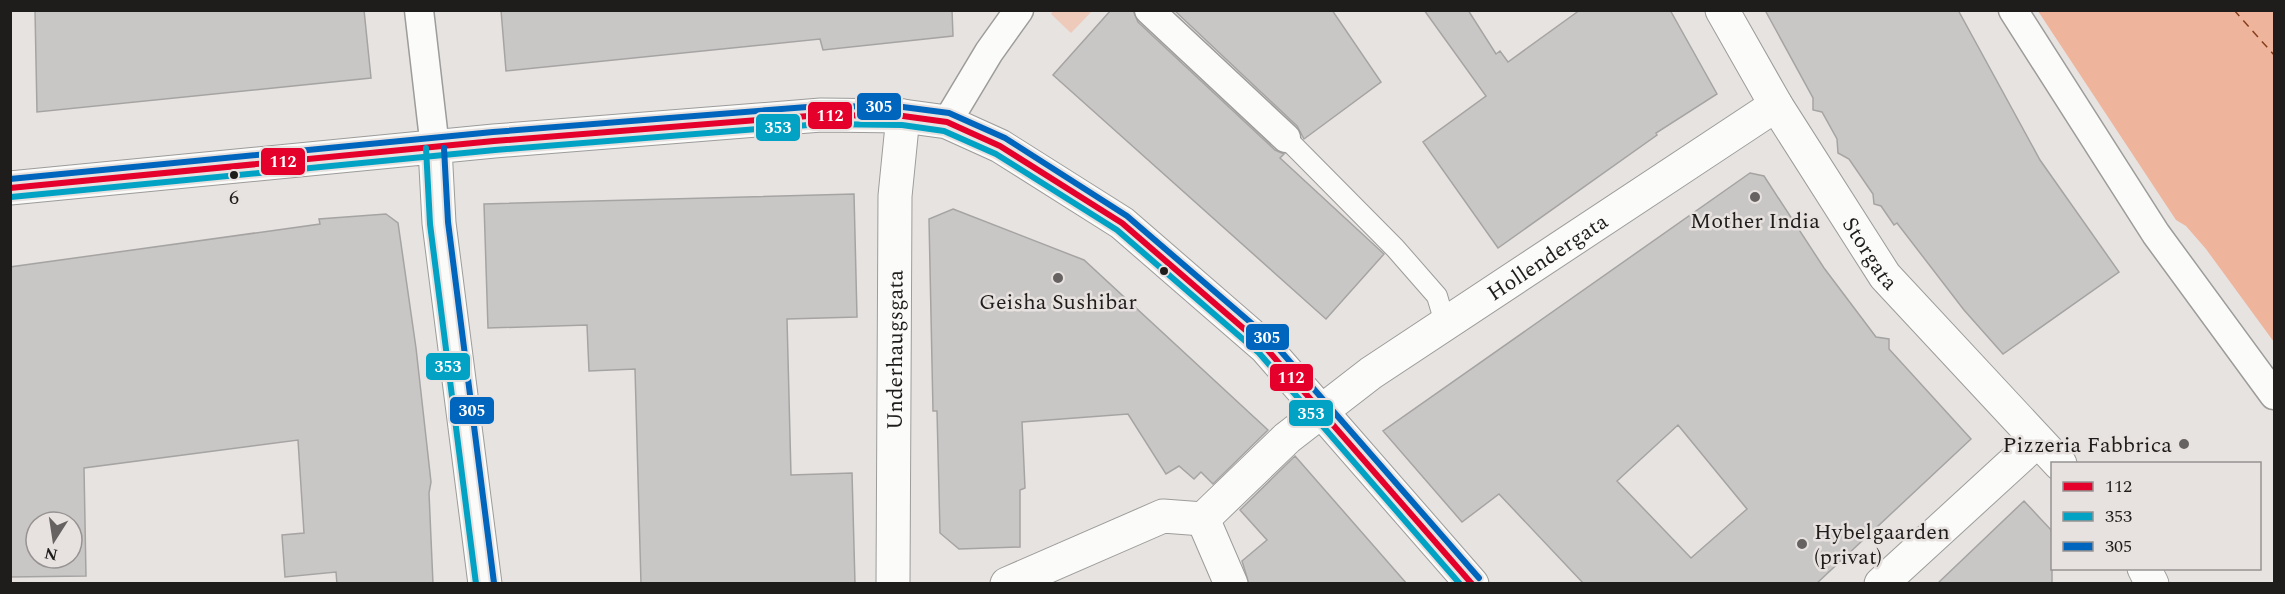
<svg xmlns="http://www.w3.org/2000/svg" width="2285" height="594" viewBox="0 0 2285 594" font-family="Spectral,serif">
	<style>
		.green { fill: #eecabb }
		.water { fill: #eeb49c }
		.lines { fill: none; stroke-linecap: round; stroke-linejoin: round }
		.ferry { stroke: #883f1e; stroke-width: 1.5; stroke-dasharray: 8 6; stroke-linecap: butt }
		.building { fill: #c9c7c6; stroke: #a6a4a3; stroke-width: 1.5; fill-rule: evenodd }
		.service-casing { stroke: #9d9c9a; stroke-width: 22 }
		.pedestrian-casing { stroke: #9d9c9a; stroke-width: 31 }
		.minor-casing { stroke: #9d9c9a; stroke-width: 35 }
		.tertiary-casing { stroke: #9d9c9a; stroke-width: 35 }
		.service { stroke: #fbfbfa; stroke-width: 20 }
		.pedestrian { stroke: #fbfbfa; stroke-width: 28 }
		.minor { stroke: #fbfbfa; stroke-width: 33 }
		.tertiary { stroke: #fbfbfa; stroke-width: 33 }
		.bus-1-casing { stroke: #e7e2e0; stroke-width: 10 }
		.bus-2-casing { stroke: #e7e2e0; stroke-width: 10 }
		.bus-3-casing { stroke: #e7e2e0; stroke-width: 10 }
		.bus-1 { stroke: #e4002b; stroke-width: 6 }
		.bus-2 { stroke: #02a2c5; stroke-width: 6 }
		.bus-3 { stroke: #0065bd; stroke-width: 6 }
		.bus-dot { fill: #1f1d1c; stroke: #e7e2e0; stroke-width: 2 }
		.poi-dot { fill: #656261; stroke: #e7e2e0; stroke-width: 2 }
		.labels { text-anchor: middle; stroke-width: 5; stroke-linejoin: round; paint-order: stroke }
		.bus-label { font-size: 20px; fill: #1f1d1c; stroke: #e7e2e0 }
		.poi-label { font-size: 22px; fill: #1f1d1c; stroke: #e7e2e0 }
		.street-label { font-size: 22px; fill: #1f1d1c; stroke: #e7e2e0 }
		.line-badge { stroke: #e7e2e0; stroke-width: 2 }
		.badge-label { font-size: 16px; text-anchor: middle; font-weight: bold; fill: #fff }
	</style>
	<rect width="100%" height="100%" fill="#e6e3e1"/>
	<path class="green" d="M1053,11v-1l39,1 -21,22 -20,-19z"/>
	<path class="water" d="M2038,11h236v331l-68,-93 -20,-23 -10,-6z"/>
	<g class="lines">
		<path class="ferry" d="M2234,10l40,45"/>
	</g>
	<path class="building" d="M35,10h329l7,68 -334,34z
		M501,10h451l1,26 -130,14 -3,-11 -314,32z
		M1111,10h22l5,12 137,128 9,4 -4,4 104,96 -58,65 -273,-244z
		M1174,10h158l49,72 -77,57 -7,-13z
		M1424,10h44l28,44 4,-3 8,11 72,-52h90l47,84 -61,39 1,2 -159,113 -75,-106 63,-46z
		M1765,10h193l82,150 79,112 -116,82 -39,-44 -67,-87 -3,2 -13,-19 -7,-2 -1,-10 -24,-35 -11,-6 -1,-14 -15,-27 -9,-2v-12z
		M1750,173l14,3 60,92 52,69 13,2v10l82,90 -155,145h-232l-85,-90 -37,28 -79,-91zM1678,425l69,84 -56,49 -74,-77z
		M854,194l3,123 -70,2 4,156 61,-2 3,111h-214l-6,-215 -46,2 -2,-46 -99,3 -4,-124z
		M953,209l131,51 184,170 -55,54 -12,-12 -7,7 -15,-13 -13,8 -38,-60 -106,8 3,66 -5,2v57l-61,2 -19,-16 -3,-122h-4l-4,-192z
		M386,214l12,9 18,125 15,134 -2,11 4,91h-96l-1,-12 -51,5 -3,-42 22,-2 -6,-93 -214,28 2,108 -76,1v-310l310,-43 -1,-5zM36,522h36v36h-36z
		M1295,456l112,128h-158l-7,-23 25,-21 -27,-30z
		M2024,501l28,30v53h-115z"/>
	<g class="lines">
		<defs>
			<path id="service" d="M1286,138l109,110 42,48 8,27"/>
			<path id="pedestrian" d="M419,10l16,138
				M1149,10l137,128
				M2013,10l143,224 118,161
				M947,122l42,-70 30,-42"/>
			<g id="minor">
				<path id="s1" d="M1722,10l54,95 109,171 175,188"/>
				<path id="s2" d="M1203,519l84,-81 84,-65 405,-268"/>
				<path d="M1203,519l28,65"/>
				<path d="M2144,568l8,16"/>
				<path id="s3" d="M893,584l2,-388 8,-80"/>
				<path d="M1007,584l156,-68 40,3"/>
				<path d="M1881,584l156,-143"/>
			</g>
			<path id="tertiary" d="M435,148l4,75 46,361
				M10,188l484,-47 327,-26 82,1 44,6 53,24 122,77 143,124 207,237"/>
		</defs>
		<use href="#service" class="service-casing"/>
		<use href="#pedestrian" class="pedestrian-casing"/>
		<use href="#minor" class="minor-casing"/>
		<use href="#tertiary" class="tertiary-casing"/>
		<use href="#service" class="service"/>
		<use href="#pedestrian" class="pedestrian"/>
		<use href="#minor" class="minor"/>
		<use href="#tertiary" class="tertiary"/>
		<defs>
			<path id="bus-1" d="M10,188l484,-47 327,-26 82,1 44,6 53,24 122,77 143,124 207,237"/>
			<path id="bus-2" d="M426,148l4,76 46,360
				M11,197l484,-47 326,-26 81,1 42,6 52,23 121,76 142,123 201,231"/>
			<path id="bus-3" d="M444,148l4,74 46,361
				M10,179l483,-47 327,-26 83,1 46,6 56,25 122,78 144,124 208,238"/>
		</defs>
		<use href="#bus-1" class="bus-1-casing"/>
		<use href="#bus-2" class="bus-2-casing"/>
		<use href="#bus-3" class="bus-3-casing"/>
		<use href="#bus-1" class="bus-1"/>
		<use href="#bus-2" class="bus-2"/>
		<use href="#bus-3" class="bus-3"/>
	</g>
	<g class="bus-dot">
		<circle cx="234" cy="175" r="5"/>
		<circle cx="1164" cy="271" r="5"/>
	</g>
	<g class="poi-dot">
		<circle cx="1755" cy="197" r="6"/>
		<circle cx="1058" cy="278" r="6"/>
		<circle cx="2184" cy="444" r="6"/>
		<circle cx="1802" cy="544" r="6"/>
	</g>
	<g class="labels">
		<g class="bus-label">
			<text x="234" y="204">6</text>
		</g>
		<g class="poi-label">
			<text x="1755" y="228">Mother India</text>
			<text x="1058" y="309">Geisha Sushibar</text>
			<text x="2172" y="452" text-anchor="end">Pizzeria Fabbrica</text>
			<text x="1814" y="539" text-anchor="start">Hybelgaarden<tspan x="1814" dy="25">(privat)</tspan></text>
		</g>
		<g class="street-label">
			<text dy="8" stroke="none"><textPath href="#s1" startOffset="285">Storgata</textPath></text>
			<text dy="8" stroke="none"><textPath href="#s2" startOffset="434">Hollendergata</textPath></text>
			<text dy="8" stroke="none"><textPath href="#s3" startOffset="234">Underhaugsgata</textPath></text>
		</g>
	</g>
	<g class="line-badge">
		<rect x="856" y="92" width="46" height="29" rx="6" fill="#0065bd"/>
		<rect x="807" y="101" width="46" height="29" rx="6" fill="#e4002b"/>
		<rect x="755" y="113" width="46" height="29" rx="6" fill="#02a2c5"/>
		<rect x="260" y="147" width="46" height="29" rx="6" fill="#e4002b"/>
		<rect x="1245" y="323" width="45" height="28" rx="6" fill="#0065bd"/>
		<rect x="425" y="352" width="46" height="29" rx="6" fill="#02a2c5"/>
		<rect x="1269" y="363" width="45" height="29" rx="6" fill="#e4002b"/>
		<rect x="449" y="396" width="46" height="29" rx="6" fill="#0065bd"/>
		<rect x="1288" y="399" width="46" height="28" rx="6" fill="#02a2c5"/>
	</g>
	<g class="badge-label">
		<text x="879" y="112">305</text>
		<text x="830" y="121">112</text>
		<text x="778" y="133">353</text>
		<text x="283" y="167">112</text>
		<text x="1267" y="343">305</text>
		<text x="448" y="372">353</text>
		<text x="1291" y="383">112</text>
		<text x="472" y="416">305</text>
		<text x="1311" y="419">353</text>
	</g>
	<rect width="2285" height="594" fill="none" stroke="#1f1d1c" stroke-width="24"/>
	<rect x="2051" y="462" width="210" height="108" fill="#e7e2e0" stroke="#979392" stroke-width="1.5"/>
	<rect x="2063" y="482" width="30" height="9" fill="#e4002b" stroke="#979392" stroke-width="1.5"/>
	<text x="2105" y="492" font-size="18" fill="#1f1d1c">112</text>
	<rect x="2063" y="512" width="30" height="9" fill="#02a2c5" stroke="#979392" stroke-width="1.5"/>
	<text x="2105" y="522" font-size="18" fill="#1f1d1c">353</text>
	<rect x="2063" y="542" width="30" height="9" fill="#0065bd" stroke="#979392" stroke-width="1.5"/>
	<text x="2105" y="552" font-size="18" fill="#1f1d1c">305</text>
	<g transform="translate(54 540) rotate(192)"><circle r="28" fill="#e7e2e0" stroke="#979392" stroke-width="1.5"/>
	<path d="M0-4.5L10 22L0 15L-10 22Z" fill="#656261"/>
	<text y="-9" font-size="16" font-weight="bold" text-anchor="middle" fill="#1f1d1c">N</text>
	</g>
</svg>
